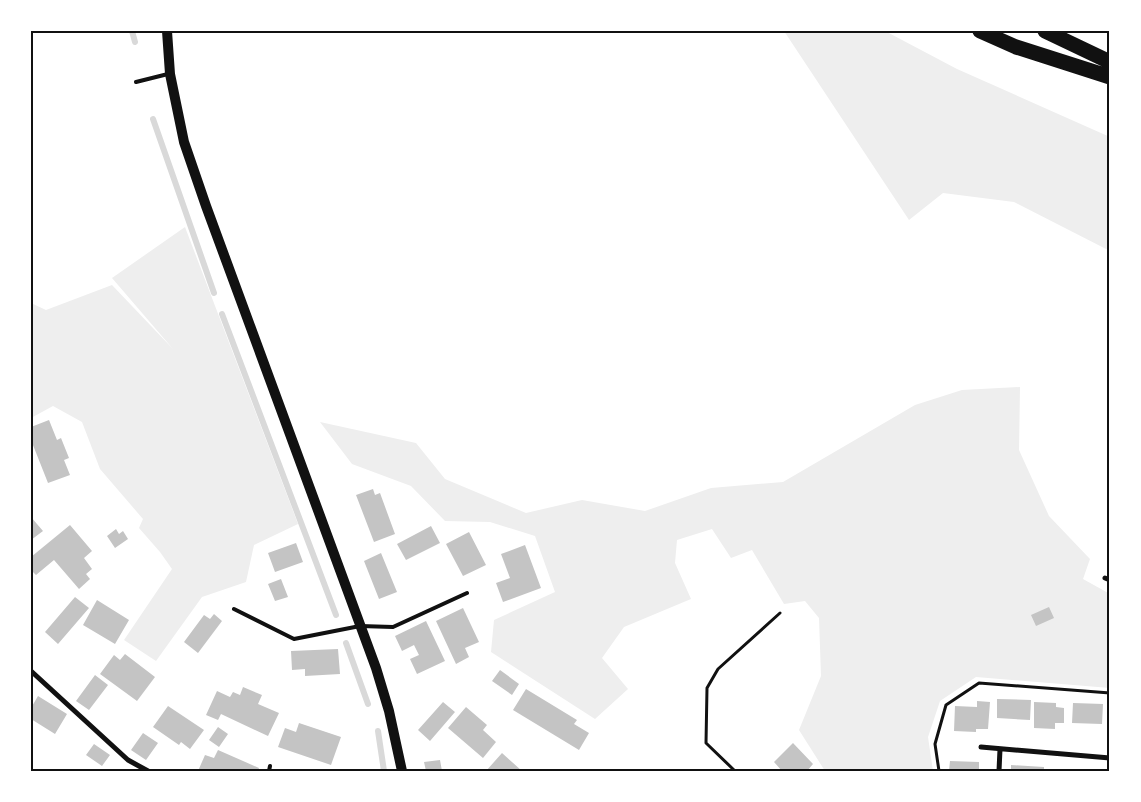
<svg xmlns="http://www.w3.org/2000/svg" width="1141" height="802" viewBox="0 0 1141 802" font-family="Inter,sans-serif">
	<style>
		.green { fill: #eee }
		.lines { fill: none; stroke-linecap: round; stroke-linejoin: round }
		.stream { stroke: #d9d9d9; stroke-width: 6 }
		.building { fill: #c4c4c4 }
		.path { stroke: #111; stroke-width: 3 }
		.service { stroke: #111; stroke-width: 4 }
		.minor { stroke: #111; stroke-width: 5 }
		.secondary { stroke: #111; stroke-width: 10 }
		.motorway { stroke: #111; stroke-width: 15 }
		.neatline { fill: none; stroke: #111; stroke-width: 2 }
	</style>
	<rect width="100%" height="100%" fill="#fff"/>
	<path class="green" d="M784,31h101l72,38 153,68v114l-96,-49 -71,-9 -34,27z
		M185,227l113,297 -44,21 -8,37 -44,15 -46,64 -32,-21 48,-71 -12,-17 -21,-24 4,-9 -43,-50 -18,-47 -29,-16 -22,12v-115l15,7 66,-25 61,64 -61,-71z
		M1020,387l-1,63 30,66 41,43 -7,20 27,15v94l-134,-11 -36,24 -12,36 5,34h-108l-26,-41 22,-54 -2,-58 -14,-17 -21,3 -32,-54 -21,8 -19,-29 -35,11 -2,23 16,36 -67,28 -22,31 26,31 -33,30 -104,-67 3,-32 61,-28 -20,-56 -45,-14 -45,-1 -34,-35 -59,-22 -32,-42 96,21 29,36 81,34 56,-13 63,11 66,-23 72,-6 132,-77 47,-15z"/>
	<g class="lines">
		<path class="stream" d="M132,31l3,11
			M153,119l61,174
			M222,314l114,301
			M346,643l22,61
			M378,731l6,40"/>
	</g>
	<path class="building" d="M49,420l8,20 4,-2 8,20 -5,2 6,15 -22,8 -17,-43v-13z
		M373,489l2,6 5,-2 15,41 -21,8 -18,-47z
		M31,517l12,14 -12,9z
		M70,525l22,26 -8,7 8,11 -6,5 4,5 -11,10 -25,-29 -18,15 -5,-5v-13z
		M431,526l9,17 -34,17 -9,-16z
		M116,529l3,5 4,-3 5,8 -13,9 -8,-12z
		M469,532l17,33 -23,11 -17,-32z
		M296,543l7,19 -28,10 -7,-19z
		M525,545l16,43 -38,14 -7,-19 14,-5 -9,-24z
		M381,553l16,39 -18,7 -15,-38z
		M281,579l7,18 -13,4 -7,-17z
		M75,597l14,11 -31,36 -13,-12z
		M97,600l32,20 -14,24 -32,-19z
		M1049,607l5,11 -18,8 -5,-11z
		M463,608l16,34 -14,6 4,9 -13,7 -20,-43z
		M214,614l8,7 -24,32 -14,-11 20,-27 6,4z
		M426,621l19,40 -28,13 -7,-15 9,-4 -5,-10 -12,6 -7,-15z
		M338,649l2,25 -35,2v-7l-13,1 -1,-19z
		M125,654l30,23 -18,24 -37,-27 14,-19 6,5z
		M500,670l19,14 -7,11 -20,-14z
		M95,675l13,10 -19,25 -13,-9z
		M243,687l19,8 -4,9 21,9 -11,23 -47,-22 -3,6 -12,-5 11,-24 13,6 3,-5 7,3z
		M526,689l51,31 -3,4 15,9 -10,17 -66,-40z
		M38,696l29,18 -12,20 -24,-15v-11z
		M997,699l34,1 -1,20 -33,-2z
		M977,701l13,1 -2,27h-12v3l-22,-1 1,-25 22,1z
		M443,702l12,10 -25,29 -12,-11z
		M1034,702l22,1v4l8,1v15h-9v6l-21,-1z
		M1073,703l30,1 -1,20 -30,-1z
		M168,706l36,24 -14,19 -9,-7 -2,3 -26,-18z
		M466,707l21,18 -4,5 13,12 -13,16 -35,-30z
		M299,723l42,14 -10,28 -53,-18 7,-19 11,4z
		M218,727l10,7 -9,13 -10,-7z
		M143,733l15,10 -12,17 -15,-10z
		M793,743l20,21 -6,7h-25l-8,-9z
		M94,744l16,11 -8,11 -16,-11z
		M218,750l41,18 -1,3h-60l7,-16 9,3z
		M502,753l20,18h-36z
		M440,760l2,11h-16l-2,-9z
		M950,761l29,1v9h-30z
		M1011,765l33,2v4h-33z"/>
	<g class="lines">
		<path class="path" d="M735,771l-29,-28 1,-55 11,-19 62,-56
			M939,771l-4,-27 11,-39 33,-22 131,10"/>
		<path class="service" d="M136,82l32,-8
			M234,609l60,30 66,-13 33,1 74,-34
			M269,771l1,-5"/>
		<path class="minor" d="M1105,578l5,2
			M31,671l97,89 20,11
			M981,747l129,11
			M999,771l1,-22"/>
		<path class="secondary" d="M167,31l3,43 14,68 22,64 170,462 13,43 13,60"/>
		<path class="motorway" d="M980,31l36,16 94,30
			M1045,31l65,31"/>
	</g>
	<rect width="1141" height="802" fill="none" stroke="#ffffff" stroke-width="65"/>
	<rect x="32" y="32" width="1076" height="738" class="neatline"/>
</svg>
